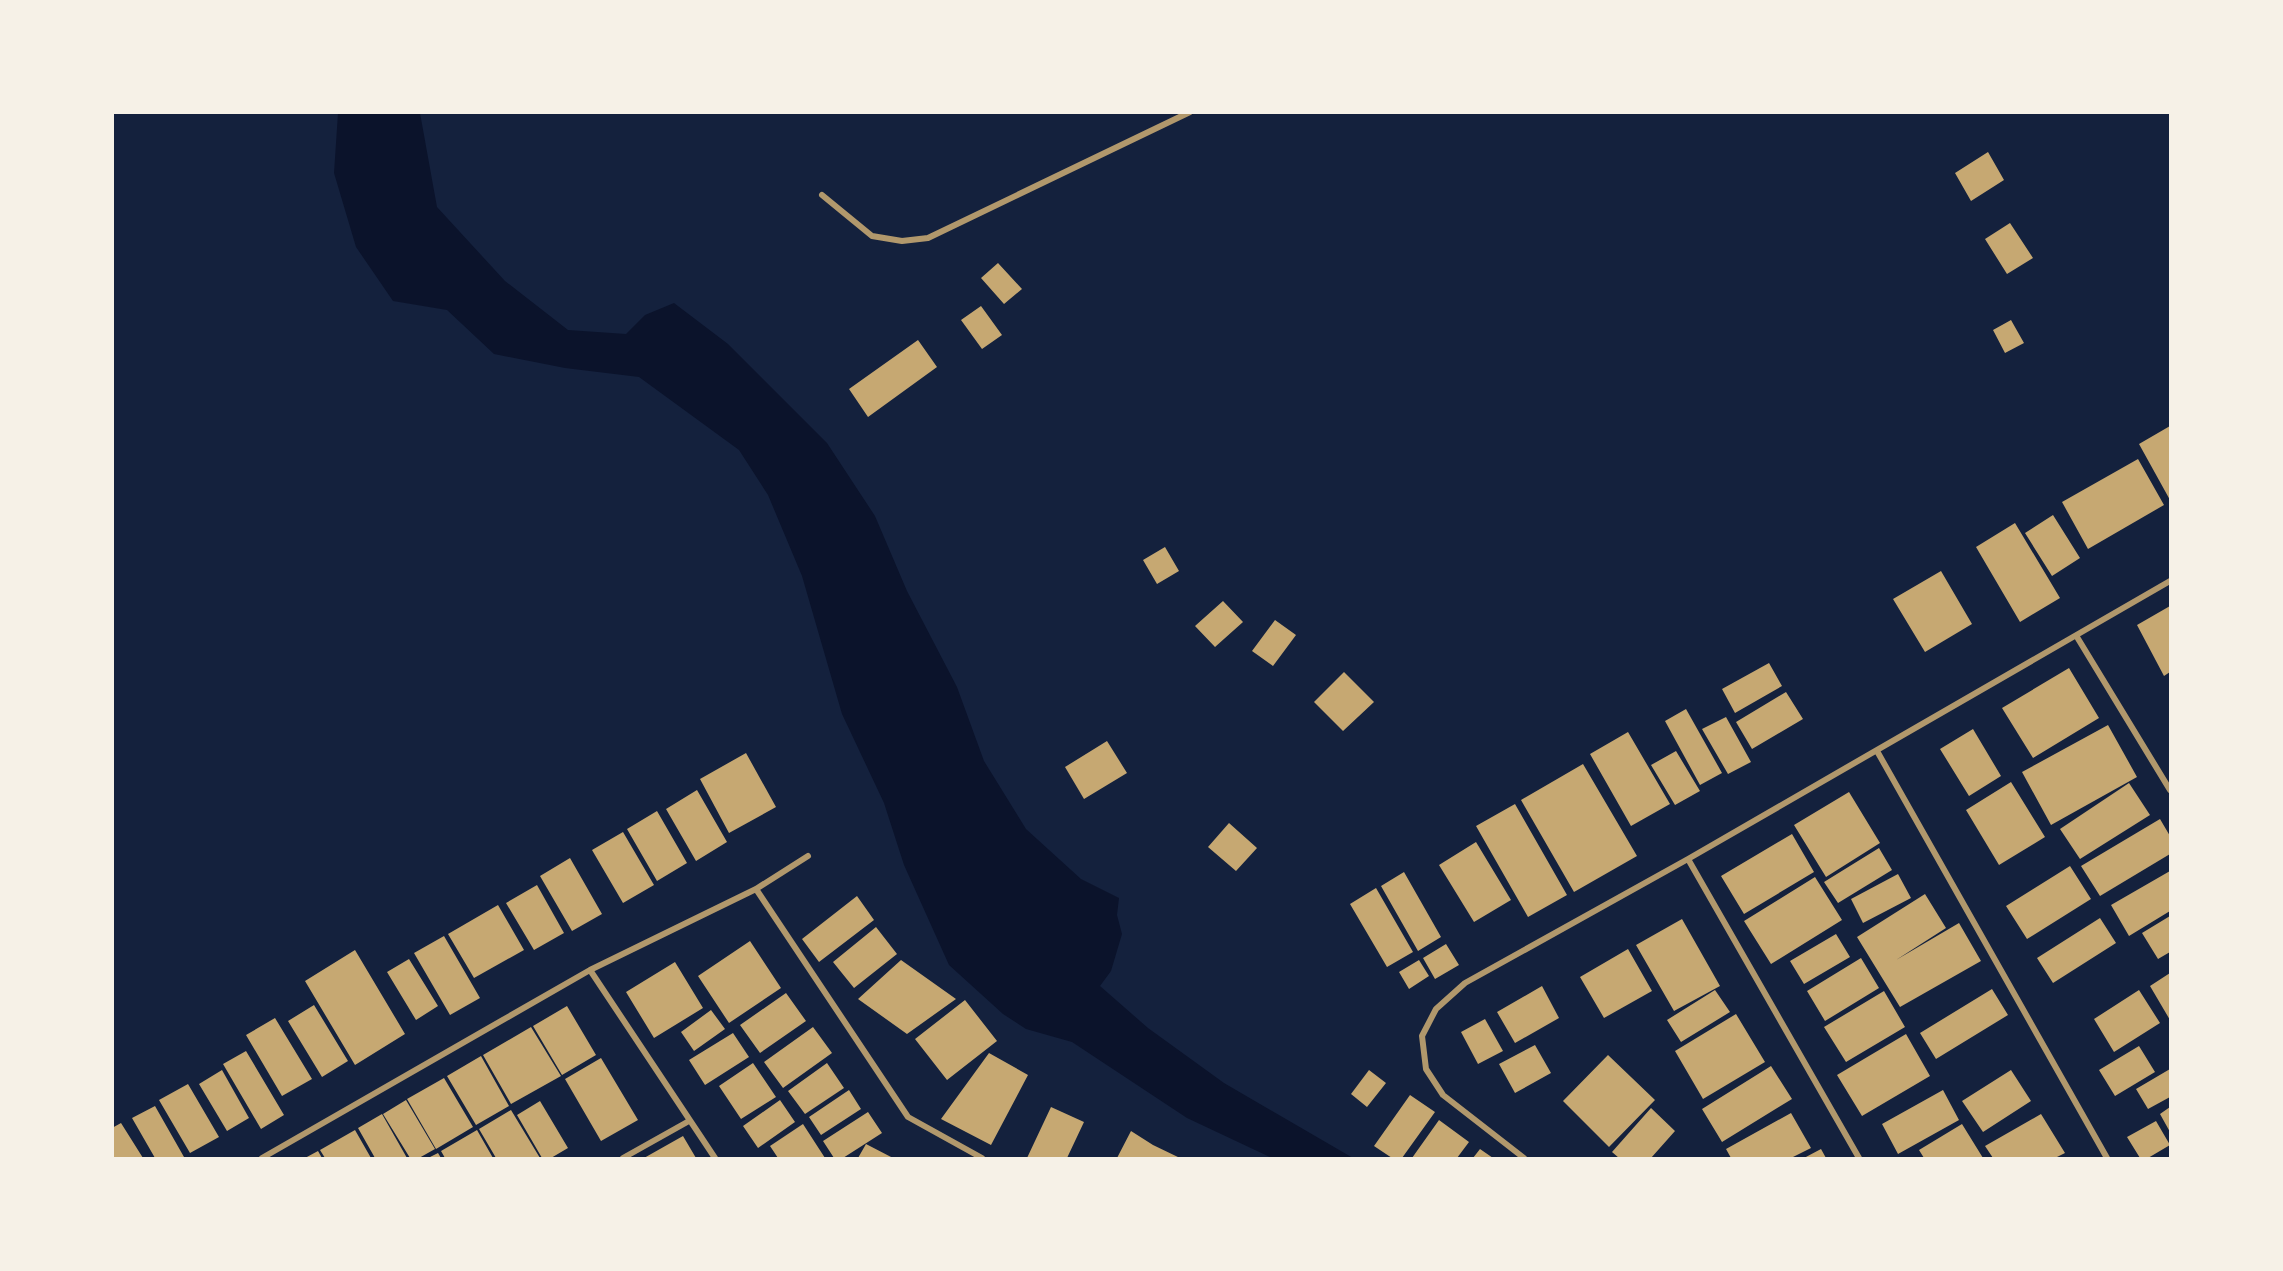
<svg xmlns="http://www.w3.org/2000/svg" width="2283" height="1271" viewBox="0 0 2283 1271" font-family="'Titillium Web',sans-serif">
	<style>
		.water { fill: #0b132b }
		.building { fill: #c6a872 }
		.lines { fill: none; stroke-linecap: round; stroke-linejoin: round }
		.minor { stroke: #b1986c; stroke-width: 6 }
	</style>
	<rect width="100%" height="100%" fill="#14213d"/>
	<path class="water" d="M338,113h82l17,94 68,74 63,49 58,4 19,-19 29,-12 54,41 99,99 48,73 32,75 50,96 27,74 42,68 55,50 38,19 -2,17 5,19 -11,37 -11,15 48,42 76,55 129,75h-81l-85,-40 -115,-76 -46,-13 -23,-15 -54,-49 -45,-100 -20,-62 -42,-89 -40,-138 -34,-81 -29,-45 -100,-73 -74,-9 -71,-14 -47,-44 -54,-9 -37,-54 -22,-74z"/>
	<path class="building" d="M1988,152l16,28 -33,21 -16,-28z
		M2010,223l23,35 -26,16 -22,-35z
		M998,263l24,26 -18,15 -23,-26z
		M981,306l21,29 -20,14 -21,-29z
		M2011,320l13,23 -19,10 -12,-23z
		M918,340l19,27 -69,50 -19,-28z
		M2170,426v74l-31,-56z
		M2138,459l26,46 -76,44 -26,-47z
		M2053,515l27,43 -28,18 -27,-43z
		M2015,523l45,75 -40,24 -44,-75z
		M1165,547l14,24 -22,13 -14,-24z
		M1941,571l31,53 -47,28 -32,-53z
		M1223,601l20,21 -28,25 -20,-21z
		M2170,606v66l-6,4 -27,-51z
		M1275,620l21,15 -23,31 -21,-15z
		M1769,663l13,23 -47,27 -13,-24z
		M2069,668l30,50 -66,40 -31,-50z
		M1344,672l30,30 -31,29 -29,-29z
		M1786,692l17,27 -51,30 -16,-27z
		M1686,709l36,64 -22,12 -35,-64z
		M1726,717l25,45 -23,12 -26,-45z
		M2108,725l29,52 -86,48 -29,-53z
		M1973,729l28,47 -32,20 -29,-47z
		M1628,732l42,72 -39,22 -41,-72z
		M1107,741l20,32 -43,26 -19,-32z
		M1676,751l24,40 -25,14 -24,-40z
		M746,753l30,54 -47,26 -29,-54z
		M1583,764l54,92 -63,36 -53,-92z
		M2011,782l34,55 -46,28 -33,-55z
		M2129,783l21,32 -70,44 -20,-30z
		M697,790l30,52 -31,19 -30,-52z
		M1849,792l31,51 -54,34 -32,-52z
		M1515,804l52,91 -39,22 -52,-91z
		M657,811l30,52 -30,18 -30,-52z
		M2160,819l10,17v18l-70,42 -19,-30z
		M1229,823l28,25 -21,23 -28,-24z
		M623,832l31,53 -31,18 -31,-53z
		M1792,834l22,38 -70,42 -23,-38z
		M1476,842l35,58 -37,22 -35,-57z
		M1879,848l13,22 -54,33 -14,-21z
		M570,858l32,56 -30,17 -32,-55z
		M2070,866l21,33 -64,40 -21,-33z
		M2170,871v40l-41,25 -18,-31z
		M1404,872l37,65 -23,14 -37,-65z
		M1898,874l13,24 -48,25 -12,-24z
		M1815,877l27,43 -71,44 -27,-43z
		M537,885l27,48 -30,17 -28,-47z
		M1376,888l37,64 -26,15 -37,-63z
		M1925,894l21,34 -50,32 63,-37 22,38 -81,46 -43,-70z
		M857,896l17,24 -55,42 -17,-23z
		M498,905l26,45 -50,28 -26,-44z
		M2170,916v36l-12,7 -16,-26z
		M2100,918l16,25 -63,40 -16,-25z
		M1682,919l38,67 -46,25 -38,-66z
		M876,927l21,27 -43,34 -21,-26z
		M1836,934l14,23 -46,27 -14,-23z
		M444,936l36,62 -30,17 -36,-62z
		M750,941l31,47 -52,35 -31,-47z
		M1446,944l13,21 -24,14 -12,-21z
		M1628,949l24,42 -48,27 -24,-41z
		M355,950l50,84 -50,31 -50,-84z
		M1861,958l18,30 -54,33 -18,-30z
		M409,959l29,47 -22,14 -29,-48z
		M901,960l55,39 -49,35 -49,-35z
		M1419,960l10,16 -20,13 -10,-17z
		M675,962l28,46 -49,30 -28,-46z
		M2170,973v47l-20,-34z
		M1542,986l17,32 -44,25 -18,-31z
		M1992,989l16,26 -72,44 -16,-26z
		M1715,990l15,22 -49,30 -14,-22z
		M2139,990l21,33 -46,29 -20,-33z
		M1884,991l21,36 -59,35 -22,-35z
		M786,993l20,28 -46,32 -20,-28z
		M965,1000l32,41 -50,39 -32,-41z
		M314,1005l34,56 -26,16 -34,-56z
		M567,1006l29,49 -34,20 -29,-49z
		M711,1010l14,19 -31,22 -13,-19z
		M1736,1014l29,48 -62,37 -28,-48z
		M275,1018l37,61 -30,17 -36,-61z
		M1485,1019l18,32 -25,13 -17,-32z
		M531,1027l30,49 -50,28 -28,-49z
		M813,1027l19,26 -49,35 -19,-26z
		M733,1033l16,24 -44,28 -16,-25z
		M1906,1034l24,42 -68,40 -25,-41z
		M1535,1045l16,28 -36,20 -16,-29z
		M2139,1046l16,26 -40,24 -16,-26z
		M246,1051l38,64 -23,14 -38,-65z
		M989,1053l39,22 -37,70 -50,-26z
		M1608,1055l47,45 -46,47 -46,-46z
		M481,1056l28,50 -33,19 -29,-49z
		M601,1058l37,62 -37,21 -36,-62z
		M753,1063l23,34 -35,22 -22,-33z
		M827,1063l17,25 -39,26 -17,-23z
		M1771,1066l21,33 -70,43 -20,-33z
		M2170,1069v28l-22,12 -12,-20z
		M222,1070l27,48 -22,13 -28,-47z
		M1369,1070l17,13 -19,24 -16,-13z
		M2011,1070l20,31 -48,31 -21,-31z
		M444,1078l29,49 -37,22 -29,-50z
		M188,1084l31,53 -29,16 -31,-53z
		M849,1090l12,19 -40,26 -12,-18z
		M1943,1090l16,30 -61,34 -16,-30z
		M1410,1095l25,17 -33,46h-10l-18,-12z
		M406,1100l29,49 -16,9h-9l-27,-44z
		M780,1100l15,22 -37,26 -15,-22z
		M540,1101l28,47 -17,10h-9l-25,-43z
		M155,1106l29,51 -3,1h-26l-23,-40z
		M1051,1107l33,15 -17,36h-40z
		M2170,1107v25l-10,-18z
		M1651,1108l24,23 -24,27h-32l-7,-6z
		M511,1110l29,48h-44l-17,-29z
		M868,1112l14,21 -39,25h-9l-11,-17z
		M1791,1113l20,35 -20,10h-60l-5,-9z
		M382,1114l25,44h-32l-17,-30z
		M2041,1114l24,39 -10,5h-62l-8,-12z
		M1439,1120l30,22 -12,16h-45z
		M2156,1121l14,24 -22,13h-8l-13,-21z
		M121,1123l22,35h-31v-30z
		M803,1124l22,34h-47l-8,-12z
		M1962,1124l21,34h-59l-5,-8z
		M355,1130l16,28h-46l-5,-8z
		M477,1130l16,28h-48l-4,-7z
		M1131,1131l22,14 27,13h-63z
		M683,1136l13,22h-52z
		M866,1144l27,14h-35z
		M1480,1149l13,9h-20z
		M1821,1149l5,9h-22z
		M318,1151l4,7h-17z
		M438,1153l3,5h-13z"/>
	<g class="lines">
		<path class="minor" d="M822,195l50,41 30,5 26,-3 262,-126
			M2077,637l93,153
			M1877,751l230,407
			M1688,859l171,299
			M756,889l152,228 74,41
			M590,970l125,188
			M262,1158l328,-188 166,-81 52,-33
			M623,1158l66,-37
			M1524,1158l-81,-63 -17,-26 -4,-33 14,-27 29,-26 223,-124 482,-278"/>
	</g>
	<rect width="2283" height="1271" fill="none" stroke="#f6f1e7" stroke-width="228"/>
</svg>
